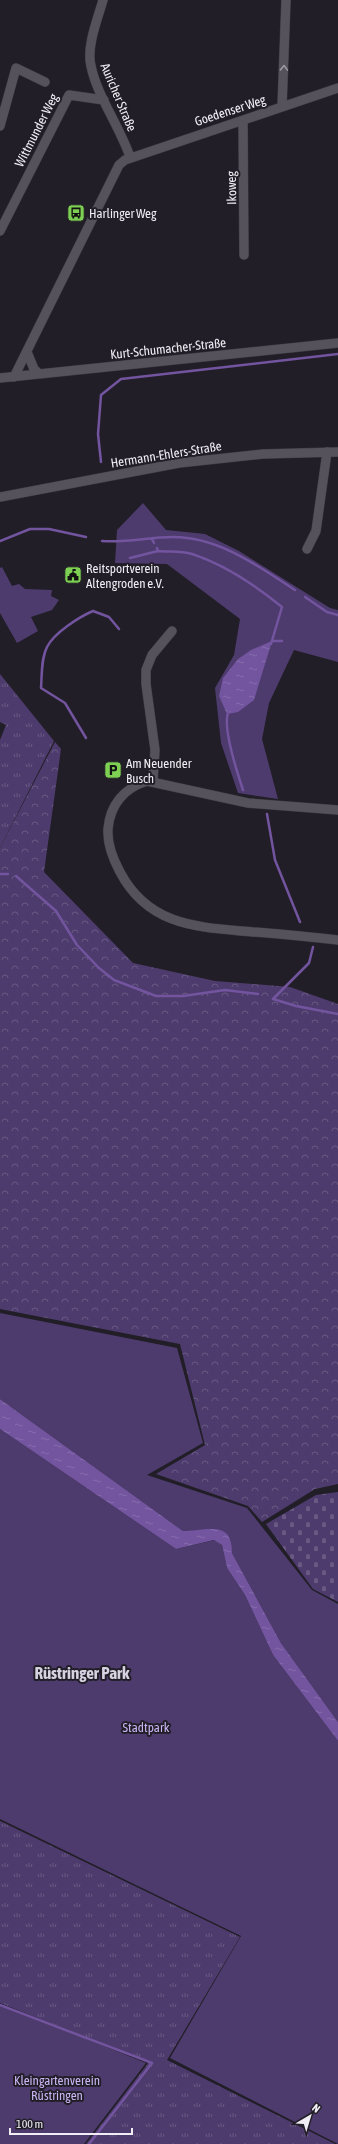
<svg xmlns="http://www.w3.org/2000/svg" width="338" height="2144" viewBox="0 0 338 2144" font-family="'Asap Condensed',sans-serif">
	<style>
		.grass { fill: url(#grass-tufts) }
		.forest { fill: url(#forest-crowns) }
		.cemetery { fill: url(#cemetery-stones) }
		.green { fill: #4e3b6d }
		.water { fill: url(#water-ripples) }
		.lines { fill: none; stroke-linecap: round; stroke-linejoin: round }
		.stream { stroke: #72549f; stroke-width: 2.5 }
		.minor-casing { stroke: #3d3b42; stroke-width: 10 }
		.minor { stroke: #55525c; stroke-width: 9 }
		.oneway { stroke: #9b98a0 }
		.labels { text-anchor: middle; stroke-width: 4; stroke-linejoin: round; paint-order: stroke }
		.street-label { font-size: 13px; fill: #f0eef4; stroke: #211e27 }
		.poi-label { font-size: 13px; fill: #f0eef4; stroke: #211e27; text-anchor: start }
		.park-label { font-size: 13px; fill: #cbb6f4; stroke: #211e27 }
		.district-label { font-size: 17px; font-weight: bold; fill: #d6d2df; stroke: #211e27 }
	</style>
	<defs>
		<pattern id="grass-tufts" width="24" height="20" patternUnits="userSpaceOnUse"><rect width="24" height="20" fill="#4e3b6d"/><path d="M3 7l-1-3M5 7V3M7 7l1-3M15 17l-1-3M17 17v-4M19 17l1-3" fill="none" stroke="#685882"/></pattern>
		<pattern id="forest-crowns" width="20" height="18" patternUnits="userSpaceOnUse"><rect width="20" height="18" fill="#4e3b6d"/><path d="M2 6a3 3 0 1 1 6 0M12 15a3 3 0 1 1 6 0" fill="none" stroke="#685882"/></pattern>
		<pattern id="cemetery-stones" width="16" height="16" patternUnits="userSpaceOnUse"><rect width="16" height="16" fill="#4e3b6d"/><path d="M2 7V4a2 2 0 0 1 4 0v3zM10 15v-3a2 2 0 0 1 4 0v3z" fill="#685882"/></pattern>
		<pattern id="water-ripples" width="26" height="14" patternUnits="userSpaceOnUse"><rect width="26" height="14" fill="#72549f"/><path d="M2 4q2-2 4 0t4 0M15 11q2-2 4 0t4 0" fill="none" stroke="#866dad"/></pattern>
	</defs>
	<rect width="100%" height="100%" fill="#211e27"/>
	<path class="grass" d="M0,674l54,67 -54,107v-108l6,-15 -6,-3z
		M0,1821l240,116 -73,123 168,84h-249l63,-82 -149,-59z"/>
	<path class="forest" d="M55,742l6,7 -17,123 89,91 82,18 75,6 48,17v480l-23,5 -53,33 -14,-16 -92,-32 49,-29 -25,-101 -180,-35v-461z"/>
	<path class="cemetery" d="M338,1492v110l-25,-13 -47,-65 50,-29z"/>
	<path class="green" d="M143,503l23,27 39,4 34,17 91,57 8,2v52l-44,-12 -25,53 -7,36 16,60 -40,-6 -17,-50 -6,-55 19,-33 6,-36 -73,-55 -52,-1 2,-33z
		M2,567l10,19 7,-2 6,5 27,1 -1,6 8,4 -7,10 -21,7 7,14 -21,12 -17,-30v-45z
		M0,1313l177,35 26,95 -56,32 100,33 65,82 26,14v118l-57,-79 -49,-90 -3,-16 -46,-6 -183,-132z
		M0,1429l176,120 39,-9 7,5 5,23 18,27 28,60 65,86v403l-168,-86 71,-122 -241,-117z
		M0,2004l146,59 -62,81h-84z"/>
	<path class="water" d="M272,641l-18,59 -16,12 -11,2 -8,-18 4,-18 15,-19 13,-9z
		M0,1399l183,132c12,1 39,-8 46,6 2,4 3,11 3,16l49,90 57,79v19l-65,-86 -28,-60 -18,-27 -5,-23 -8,-5 -38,9 -176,-120z"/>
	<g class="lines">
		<path class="stream" d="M101,462l-3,-28 3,-39 20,-16 217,-25
			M152,539l2,4
			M0,541l30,-12h19l37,8
			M102,541c24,2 47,-4 71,-4 46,0 85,29 122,53
			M157,548l1,3c11,1 24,0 34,3 34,11 63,31 90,53l-11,37
			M130,558l28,-7
			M305,597l22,15 11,3
			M272,641h10
			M229,711c-8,13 9,64 14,79
			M86,738l-21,-35 -24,-15c1,-13 0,-29 6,-41 7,-14 32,-30 46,-36l16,6 10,12
			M267,814l8,46 25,62
			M0,874h8
			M16,876l40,35 21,34 22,23 15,12 42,16h27l42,-6 33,4
			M313,947l-4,16 -36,36 23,7 42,8
			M0,2005l152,58 -63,81"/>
		<defs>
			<path id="minor" d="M103,0c-5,18 -17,47 -12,66 6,30 29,61 39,91
				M282,107l4,-107
				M243,120l1,135
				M0,126l16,-58 29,14
				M0,231l69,-136 35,5
				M27,352l7,17 5,5
				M14,377l105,-212 6,-5 213,-72
				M0,378l338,-35
				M0,497l179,-34 84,-9 75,-2
				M307,549l9,-18 11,-79
				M153,781l2,-31 -9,-66v-14l6,-15 20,-24
				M338,810l-90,-7 -101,-22c-23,7 -37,24 -39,48 -1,15 5,30 12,43 29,55 79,55 133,60 29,2 57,5 85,8"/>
		</defs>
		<use href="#minor" class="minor-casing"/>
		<use href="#minor" class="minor"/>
	</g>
	<defs><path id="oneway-chevron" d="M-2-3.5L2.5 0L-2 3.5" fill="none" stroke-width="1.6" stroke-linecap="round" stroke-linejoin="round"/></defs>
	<use class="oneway" href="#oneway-chevron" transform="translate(284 68) rotate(-88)"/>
	<defs>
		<symbol id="bus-square" viewBox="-11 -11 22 22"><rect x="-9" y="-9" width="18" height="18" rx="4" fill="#7ed053" stroke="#211e27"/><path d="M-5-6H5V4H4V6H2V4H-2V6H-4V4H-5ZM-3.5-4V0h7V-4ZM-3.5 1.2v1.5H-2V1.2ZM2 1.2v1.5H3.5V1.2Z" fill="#111"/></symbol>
		<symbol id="civic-square" viewBox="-11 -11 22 22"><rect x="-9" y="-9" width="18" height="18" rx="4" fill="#7ed053" stroke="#211e27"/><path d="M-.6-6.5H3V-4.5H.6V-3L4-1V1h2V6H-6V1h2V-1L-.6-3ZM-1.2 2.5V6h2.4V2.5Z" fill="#111"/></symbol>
		<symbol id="parking-square" viewBox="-11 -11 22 22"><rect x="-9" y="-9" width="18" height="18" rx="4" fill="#7ed053" stroke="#211e27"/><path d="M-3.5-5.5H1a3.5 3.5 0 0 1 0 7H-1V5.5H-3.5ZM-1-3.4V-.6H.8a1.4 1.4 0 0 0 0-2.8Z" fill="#111"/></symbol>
	</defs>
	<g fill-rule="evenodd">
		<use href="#bus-square" x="66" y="203" width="20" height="20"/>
		<use href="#civic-square" x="63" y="565" width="20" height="20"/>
		<use href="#parking-square" x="103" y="760" width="20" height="20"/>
	</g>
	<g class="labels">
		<g class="street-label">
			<text transform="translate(119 97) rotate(67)" y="5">Auricher Straße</text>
			<text transform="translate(230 110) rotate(-18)" y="5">Goedenser Weg</text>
			<text transform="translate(36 130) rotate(-63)" y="5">Wittmunder Weg</text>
			<text transform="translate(231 188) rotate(-91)" y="5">Ikoweg</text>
			<text transform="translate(168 348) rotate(-6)" y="5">Kurt-Schumacher-Straße</text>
			<text transform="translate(166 454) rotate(-9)" y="5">Hermann-Ehlers-Straße</text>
		</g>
		<g class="poi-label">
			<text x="89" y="218">Harlinger Weg</text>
			<text x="86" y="573">Reitsportverein<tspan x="86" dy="15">Altengroden e.V.</tspan></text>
			<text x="126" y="768">Am Neuender<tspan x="126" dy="15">Busch</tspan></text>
		</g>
		<g class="park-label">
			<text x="146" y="1732">Stadtpark</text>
			<text x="57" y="2085">Kleingartenverein<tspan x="57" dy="15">Rüstringen</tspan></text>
		</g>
		<g class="district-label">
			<text x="82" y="1679">Rüstringer Park</text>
		</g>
	</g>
	<g transform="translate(310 2116) rotate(38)" stroke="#211e27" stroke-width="3" paint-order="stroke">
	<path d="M0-3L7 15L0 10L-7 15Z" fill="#f0eef4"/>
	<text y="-6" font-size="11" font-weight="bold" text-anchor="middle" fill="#f0eef4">N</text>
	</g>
	<path d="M10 2128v6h122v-6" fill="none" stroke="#f0eef4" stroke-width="2"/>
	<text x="16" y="2128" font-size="12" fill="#f0eef4" stroke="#211e27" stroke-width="3" paint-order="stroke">100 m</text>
</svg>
